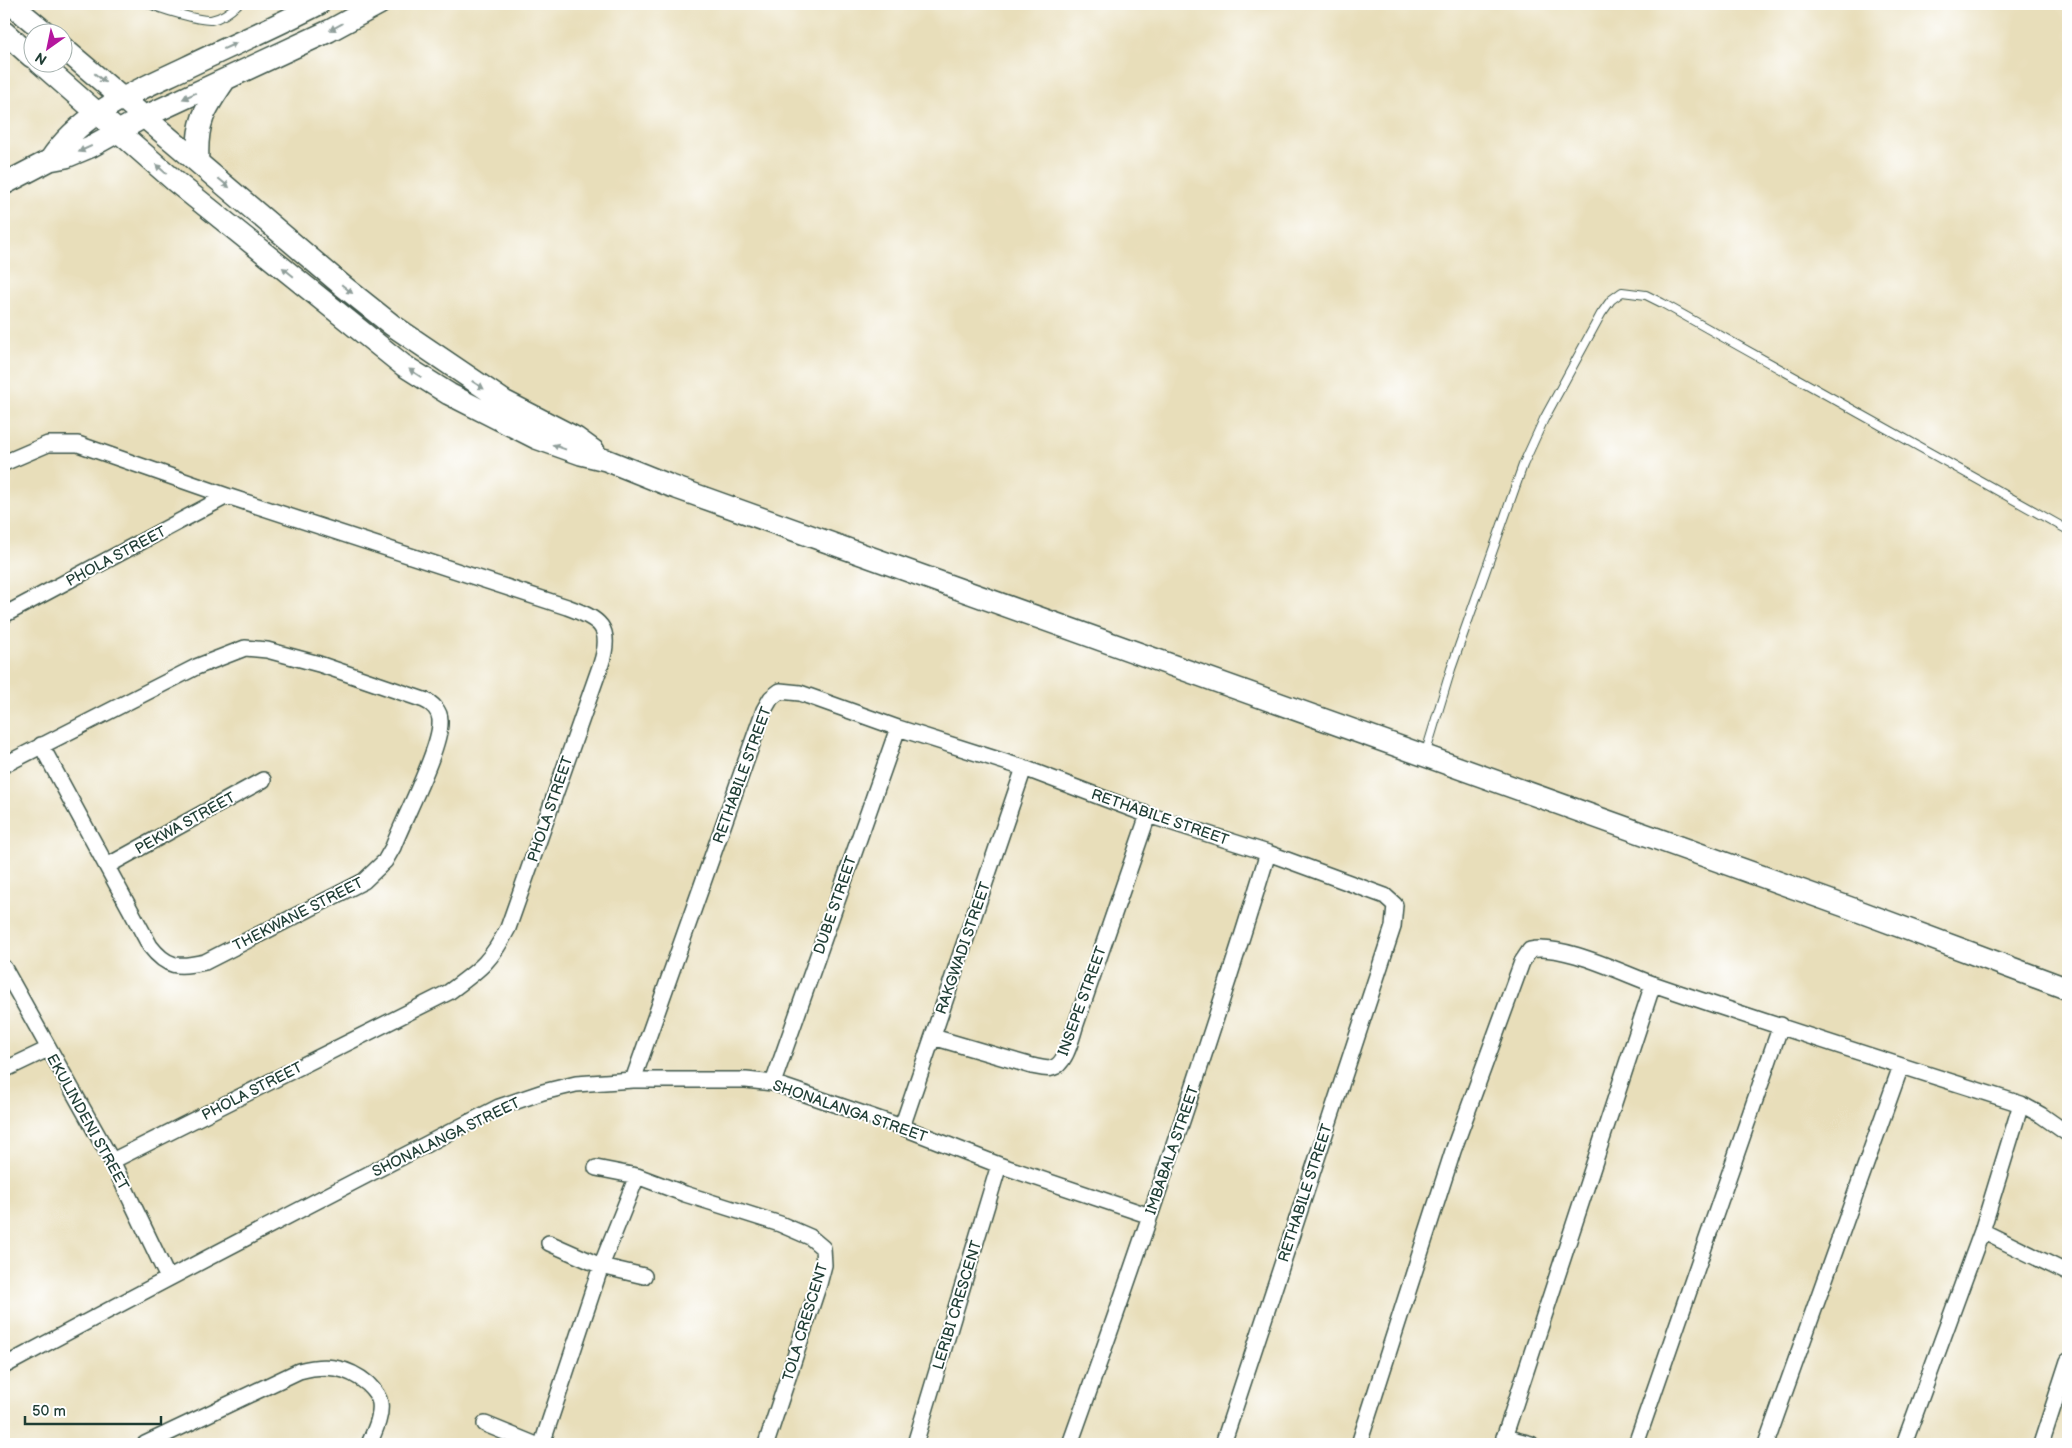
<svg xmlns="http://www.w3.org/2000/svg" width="2072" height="1448" viewBox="0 0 2072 1448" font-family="'Balsamiq Sans',sans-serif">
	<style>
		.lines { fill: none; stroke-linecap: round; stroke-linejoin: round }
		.lane-casing { stroke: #3d5548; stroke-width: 10 }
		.street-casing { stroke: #3d5548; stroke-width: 18 }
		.secondary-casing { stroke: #3d5548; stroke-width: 24 }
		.lane { stroke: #fff; stroke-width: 8 }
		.street { stroke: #fff; stroke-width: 15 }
		.secondary { stroke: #fff; stroke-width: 21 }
		.oneway { fill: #8f9e9a }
		.labels { text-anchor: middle; stroke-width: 4; stroke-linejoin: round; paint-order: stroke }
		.street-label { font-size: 15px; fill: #1f3d34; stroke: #fff }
	</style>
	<rect width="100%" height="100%" fill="#fff"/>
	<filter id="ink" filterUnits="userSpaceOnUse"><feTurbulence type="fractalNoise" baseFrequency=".02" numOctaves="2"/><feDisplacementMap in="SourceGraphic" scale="10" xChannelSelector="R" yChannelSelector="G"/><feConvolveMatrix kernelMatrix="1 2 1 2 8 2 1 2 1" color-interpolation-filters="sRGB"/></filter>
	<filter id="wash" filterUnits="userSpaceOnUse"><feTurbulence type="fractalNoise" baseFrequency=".0096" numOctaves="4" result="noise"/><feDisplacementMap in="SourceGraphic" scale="20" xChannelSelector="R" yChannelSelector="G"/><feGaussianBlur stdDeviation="1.12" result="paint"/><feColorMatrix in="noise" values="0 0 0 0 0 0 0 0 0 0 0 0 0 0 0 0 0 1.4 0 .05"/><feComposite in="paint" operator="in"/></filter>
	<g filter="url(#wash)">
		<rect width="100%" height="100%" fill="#e8deba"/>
	</g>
	<g filter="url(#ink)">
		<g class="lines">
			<defs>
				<path id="lane" d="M150,4c10,5 50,17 61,16 11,-2 20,-9 27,-16
					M1425,755l26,-86 72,-204 21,-46 57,-105 10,-14 11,-8 24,3 16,8 406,227"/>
				<path id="street" d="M4,463l44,-19h30l149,52 340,111c33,12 46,20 34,57l-93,264c-18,35 -28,41 -59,64l-337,169
					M4,615l223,-119
					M4,765l192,-98 49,-19 22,2 52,14 105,36c8,3 16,11 16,20 2,26 -36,98 -47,127l-8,14 -21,20 -159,81c-27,6 -38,6 -55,-16l-109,-201
					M107,866l156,-86
					M4,968l108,193 56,117
					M933,1037l99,29c6,1 14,4 20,2 14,-3 20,-32 24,-44l72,-209
					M4,1070l44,-21
					M633,1080l131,-370 7,-12 9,-7 20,2 98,35 126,40 124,47 120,38 117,43 10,9 -2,22 -170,517
					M773,1083l125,-355
					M902,1127l122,-359
					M596,1168l41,8 48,18 95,30 30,13 13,11 1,17 -5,19 -53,160
					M1982,1231l86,42
					M549,1243l52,23 43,10
					M4,1366c164,-88 329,-174 495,-259l44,-15 33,-8 57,-4h113l27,3 129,44 97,38 151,51
					M485,1424l49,20
					M1504,1437l27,7
					M145,1444l154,-73c26,-7 48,-5 69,13 5,5 11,12 12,19 2,14 -6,29 -11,41
					M542,1444l59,-178 36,-90
					M915,1444l84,-279
					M1070,1444c70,-195 137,-392 198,-591
					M1359,1444l94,-293 69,-189 8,-12c32,-7 92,23 123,34 122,42 245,81 368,120l20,11 27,19
					M1502,1444l151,-460
					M1636,1444l145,-419
					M1766,1444l135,-378
					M1904,1444l78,-213 39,-127
					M2041,1444l27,-83"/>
				<path id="secondary" d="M11,4l34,28
					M4,32l28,25
					M62,47l281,239 49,39 112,76 72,37 18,13
					M39,62l137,120 227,183 46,29 87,44 45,16 25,6 65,26 1182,423 215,80
					M50,160c31,-48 87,-69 137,-93 44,-21 89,-41 132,-63
					M198,161c-2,-38 6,-51 27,-81
					M4,184l46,-24 16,-3 24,-10 54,-30 185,-86 50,-27"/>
			</defs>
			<use href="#lane" class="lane-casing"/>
			<use href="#street" class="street-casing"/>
			<use href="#secondary" class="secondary-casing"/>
			<use href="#lane" class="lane"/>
			<use href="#street" class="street"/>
			<use href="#secondary" class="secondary"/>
		</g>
		<defs><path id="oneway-solid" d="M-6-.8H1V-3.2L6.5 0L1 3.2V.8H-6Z" transform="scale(1.25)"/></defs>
		<g class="oneway">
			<use href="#oneway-solid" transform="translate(336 27) rotate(152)"/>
			<use href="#oneway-solid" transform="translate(230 46) rotate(-25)"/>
			<use href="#oneway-solid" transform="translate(100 78) rotate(40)"/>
			<use href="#oneway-solid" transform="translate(189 96) rotate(155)"/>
			<use href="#oneway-solid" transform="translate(85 149) rotate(155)"/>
			<use href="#oneway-solid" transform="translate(161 169) rotate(-139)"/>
			<use href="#oneway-solid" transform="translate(224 183) rotate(40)"/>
			<use href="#oneway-solid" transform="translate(288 272) rotate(-141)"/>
			<use href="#oneway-solid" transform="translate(347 289) rotate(39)"/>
			<use href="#oneway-solid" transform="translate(415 373) rotate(-147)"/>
			<use href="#oneway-solid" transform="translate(478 385) rotate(33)"/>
			<use href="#oneway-solid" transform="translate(559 447) rotate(-160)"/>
		</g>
	</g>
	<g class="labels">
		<g class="street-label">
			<text transform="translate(116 556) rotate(-28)" y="5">PHOLA STREET</text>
			<text transform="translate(742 775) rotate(-70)" y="5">RETHABILE STREET</text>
			<text transform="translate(550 809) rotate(-71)" y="5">PHOLA STREET</text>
			<text transform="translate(1160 817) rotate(19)" y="5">RETHABILE STREET</text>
			<text transform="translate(185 823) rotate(-29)" y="5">PEKWA STREET</text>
			<text transform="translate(835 905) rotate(-71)" y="5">DUBE STREET</text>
			<text transform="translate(298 914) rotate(-27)" y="5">THEKWANE STREET</text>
			<text transform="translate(963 948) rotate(-71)" y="5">RAKGWADI STREET</text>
			<text transform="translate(1082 1001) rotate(-70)" y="5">INSEPE STREET</text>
			<text transform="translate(252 1091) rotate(-27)" y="5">PHOLA STREET</text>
			<text transform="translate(850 1111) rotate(19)" y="5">SHONALANGA STREET</text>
			<text transform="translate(88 1122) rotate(61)" y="5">EKULINDENI STREET</text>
			<text transform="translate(446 1137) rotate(-26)" y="5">SHONALANGA STREET</text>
			<text transform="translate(1172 1150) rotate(-71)" y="5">IMBABALA STREET</text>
			<text transform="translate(1305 1193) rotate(-72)" y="5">RETHABILE STREET</text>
			<text transform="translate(957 1305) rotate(-73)" y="5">LERIBI CRESCENT</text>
			<text transform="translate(805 1322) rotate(-73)" y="5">TOLA CRESCENT</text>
		</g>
	</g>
	<rect width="2072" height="1448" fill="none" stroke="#fff" stroke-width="20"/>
	<g transform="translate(48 48) rotate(213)"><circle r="24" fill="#ffffff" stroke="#a5b1ae"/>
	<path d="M0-4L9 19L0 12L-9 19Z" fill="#b5179e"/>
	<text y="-8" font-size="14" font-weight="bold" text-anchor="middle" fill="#1f3d34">N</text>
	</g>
	<path d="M25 1416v8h136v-8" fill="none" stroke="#1f3d34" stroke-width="2.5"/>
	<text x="32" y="1416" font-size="15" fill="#1f3d34" stroke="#ffffff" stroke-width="4" paint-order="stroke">50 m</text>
</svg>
